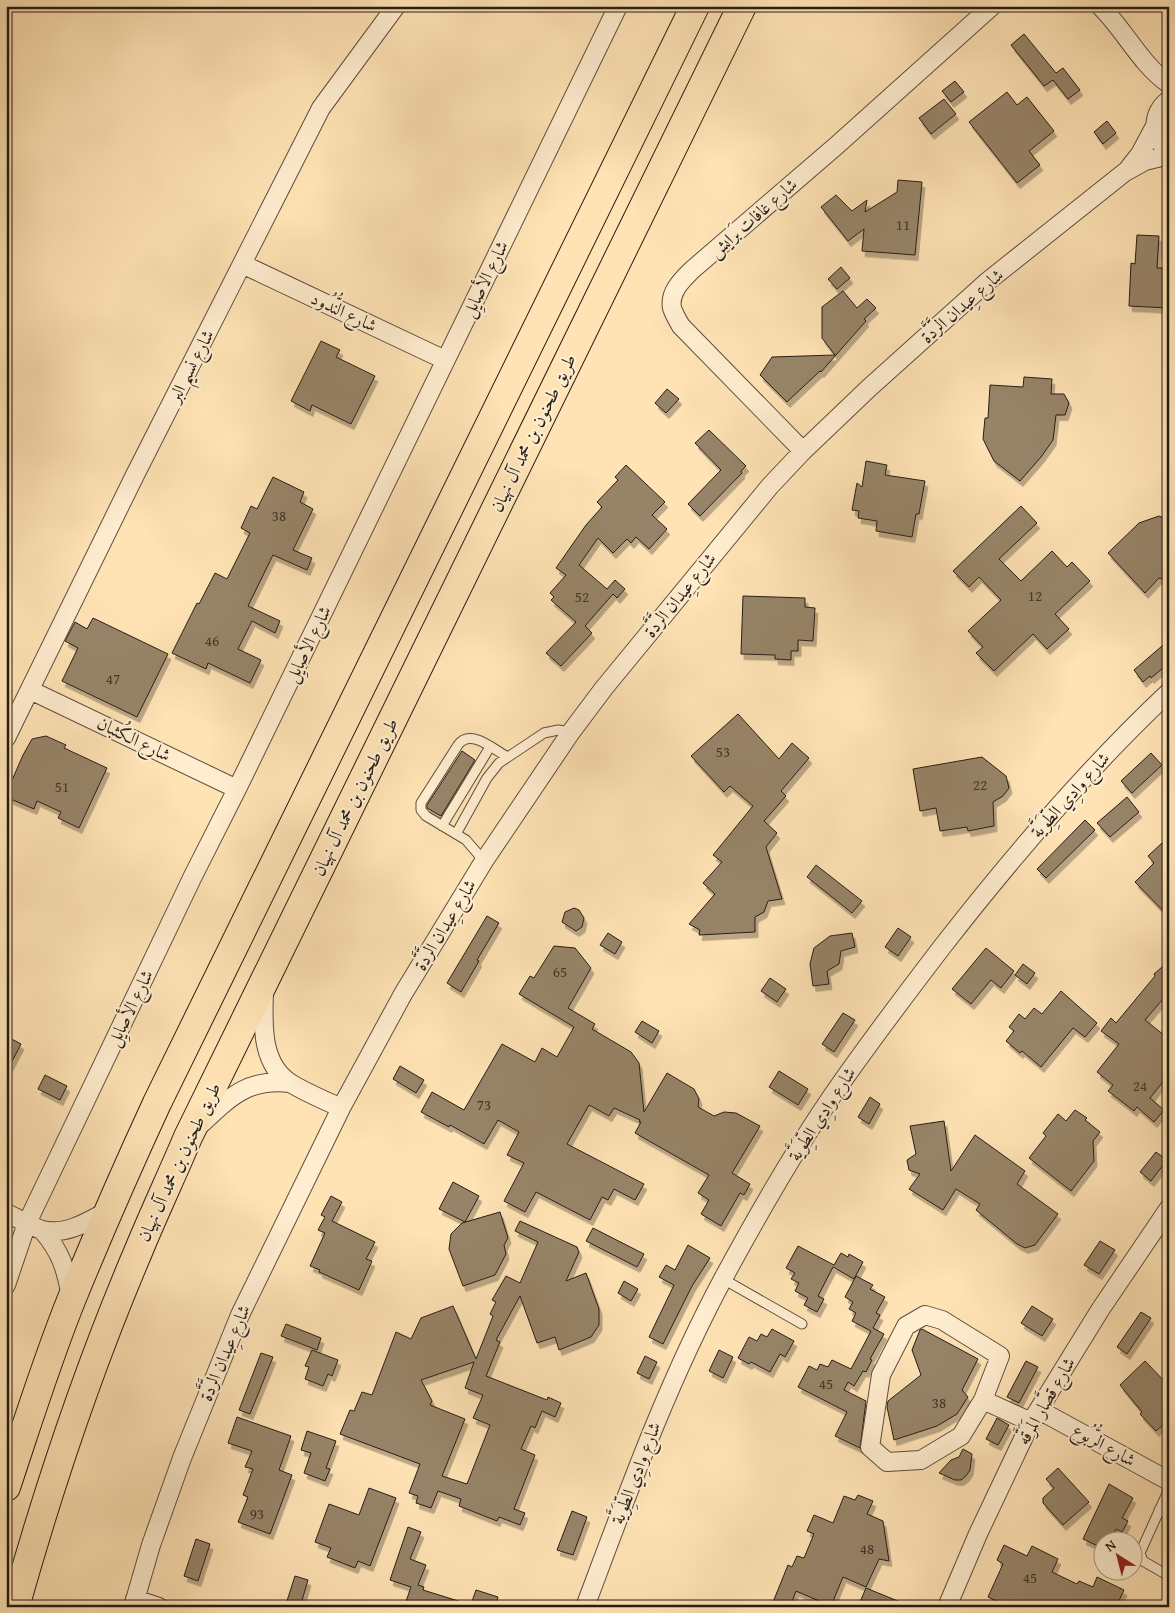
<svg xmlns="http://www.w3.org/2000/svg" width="1175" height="1613" viewBox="0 0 1175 1613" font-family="'Gentium Book Plus',Amiri,serif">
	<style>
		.building { fill: #978468; stroke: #261d15; fill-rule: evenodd; filter: url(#shadow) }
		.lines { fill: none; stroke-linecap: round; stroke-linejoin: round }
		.service-casing { stroke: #5c4e3d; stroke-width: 11 }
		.minor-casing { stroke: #5c4e3d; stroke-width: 20 }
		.primary-casing { stroke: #261d15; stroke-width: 30 }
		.service { stroke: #ffedcf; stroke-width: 9 }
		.minor { stroke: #ffedcf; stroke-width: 18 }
		.primary { stroke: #ffe3b5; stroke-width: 28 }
		.labels { text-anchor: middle; stroke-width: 4; stroke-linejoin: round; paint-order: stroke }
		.number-label { font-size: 15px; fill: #42372a }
		.street-label { font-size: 18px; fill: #261d15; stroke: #ffedcf }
	</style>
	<defs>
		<filter id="shadow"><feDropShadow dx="3" dy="5.5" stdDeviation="0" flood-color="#0004"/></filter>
	</defs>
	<rect width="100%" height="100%" fill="#ffe3b5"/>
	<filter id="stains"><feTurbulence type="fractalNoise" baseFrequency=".004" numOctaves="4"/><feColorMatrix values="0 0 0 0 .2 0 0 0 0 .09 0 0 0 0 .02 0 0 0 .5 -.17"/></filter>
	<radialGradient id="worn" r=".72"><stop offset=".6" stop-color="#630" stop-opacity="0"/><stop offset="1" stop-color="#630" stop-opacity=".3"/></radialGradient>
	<path class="building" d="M1024,34l32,39 7,-5 17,22 -12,9 -15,-19 -9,6 -33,-41z
		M955,81l9,11 -13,10 -9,-11z
		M1007,92l10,13 10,-8 27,34 -25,20 11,14 -23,18 -48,-61z
		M944,99l12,15 -25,20 -12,-16z
		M1107,121l9,12 -13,11 -9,-12z
		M898,180l24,2 -7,73 -53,-4 2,-22 -16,12 -27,-34 15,-12 16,16 15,-11 -2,12 32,-20z
		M1137,235l22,1 -2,32h12v40l-40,-2 2,-43 4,1z
		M841,267l9,11 -13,11 -9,-10z
		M843,291l14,17 10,-9 9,9 -12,11 2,2 -45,51 -1,-1 -33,31 -27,-27 12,-18 63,-2 -13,-17v-31z
		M321,341l19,9 -4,7 39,19 -24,48 -39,-19 -2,6 -19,-10z
		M1024,377l28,2 -1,15h13l5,9 -4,12h-9l-3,25 -12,17 -21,24 -26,-20 -11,-22 2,-21h3l2,-33 33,2z
		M667,389l12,10 -13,14 -11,-10z
		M709,430l37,36 -5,5 1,2 -42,43 -12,-12 33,-34 -26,-27z
		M866,461l21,4 -2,10 40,6 -6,33h-3l-4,23 -36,-6 1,-10 -19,-3 1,-7 -7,-1 5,-27 5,4z
		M626,465l39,37 -13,13 15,14 -18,20 -13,-12 -5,6 -4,-4 -14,14 -15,-15 -19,27 28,24 8,-9 10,9 -8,9 -4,-4 -28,32 7,7 -31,33 -15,-13 30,-31 -25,-22 3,-3 -4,-4 16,-18 -10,-7 30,-43 16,-18 -5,-5 21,-22 -3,-3z
		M273,477l31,15 -4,10 13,7 -20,41 19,8 -5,12 -34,-15 -25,51 32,15 -5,12 -23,-12 -14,28 23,11 -11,23 -42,-20 -2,6 -34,-16 25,-50 2,1 16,-31 12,6 23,-46 -9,-5 10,-22 6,3z
		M1021,506l16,17 -38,36 22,22 31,-30 15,16 5,-5 18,19 -35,33 14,15 -22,20 -14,-15 -39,37 -18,-18 7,-6 -15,-16 33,-31 -22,-23 -10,10 -16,-16z
		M1159,516l10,4v61l-10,-3 -14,15 -37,-40 31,-30z
		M743,596l62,2v9l10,1 -2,33 -15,-1v11h-7v9l-16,-1v-4l-34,-1z
		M93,618l75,36 -31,63 -75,-36 16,-33 -13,-7 10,-19 12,7z
		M1169,640v23l-18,15 -1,-2 -7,6 -9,-12z
		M738,714l41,45 13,-16 17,15 -28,33 5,5 -22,25 13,12 -11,14 16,52 -14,2 -4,11 -9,5v15l-56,3 1,-5 -11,-6 26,-30 -12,-11 19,-21 -9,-7 40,-49 -23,-20 -6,6 -33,-36z
		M46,736l20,9 -2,3 43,20 -28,60 -21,-10 3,-6 -24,-11 -3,8 -28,-12v-3l17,-39 9,-16z
		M462,751l13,9 -34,56 -14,-8v-3z
		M1151,753l11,12 -30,28 -11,-12z
		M982,757l24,19 3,12 -6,8 -10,6 1,24 -26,5 -1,-4 -27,4 -4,-23 -16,3 -7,-42z
		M1127,797l12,15 -29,25 -13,-14z
		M1085,820l10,10 -49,48 -9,-9z
		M1162,843l7,7v67l-34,-35 19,-19 -6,-7z
		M816,865l46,36 -10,12 -45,-36z
		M574,908l5,2 5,8 -2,9 -6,4 -14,-9 3,-10z
		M487,916l12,7 -22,37 2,1 -18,31 -14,-9z
		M898,928l13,9 -13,19 -13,-9z
		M608,933l14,9 -7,12 -15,-9z
		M852,933l3,14 -14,4 -2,13 -12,7 2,13 -16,2 -3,-22 4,-16 16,-12z
		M554,946l21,2 16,20 -23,40 27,16 -3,5 39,23 8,11 5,49 23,-39 27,16 5,10 -1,8 16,9 10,-4 12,1 24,13 -28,47 18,11 -6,11 -4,-2 -19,33 -20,-12 8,-14 -11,-7 11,-18 -74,-42 6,-11h-2l1,-2 -26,-12 -5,8 -20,-11 -22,39 77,40 -9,16 -21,-11 -6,11 -6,-3 -12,23 -54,-28 -11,20 -21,-11 20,-38 -17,-8 12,-23 -21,-12 -14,24 -34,-19 -1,2 -28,-15 11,-20 32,18 38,-66 33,18 7,-14 15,9 17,-30 -55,-33 11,-18 4,2z
		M986,948l28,23 -13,17 -10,-8 -20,24 -19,-15z
		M1169,961v31l-24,28 24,19v29l-7,8 4,2 -16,20 14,12 -10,12 -17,-15 -3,4 -26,-20 5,-6 -16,-13 22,-28 -18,-13 10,-13 5,5 39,-47 -1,-2z
		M1023,964l12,9 -8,11 -12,-9z
		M770,978l16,11 -9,13 -16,-11z
		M1061,991l36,32 -12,14 -12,-9 -32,39 -19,-16 -2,2 -14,-12 8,-10 -5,-4 10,-13 6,5 9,-11 8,6z
		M843,1013l12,7 -21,32 -12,-8z
		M642,1021l17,10 -7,12 -17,-11z
		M6,1036l15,8 -15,29z
		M400,1066l24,14 -8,13 -23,-14z
		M779,1071l29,18 -10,16 -29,-18z
		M45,1075l22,11 -7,14 -22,-11z
		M870,1097l10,7 -11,20 -11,-7z
		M1075,1110l12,8 -2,2 15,12 -7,9 1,20 -23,30 -42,-33 17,-22 -3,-3 15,-19 8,7z
		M944,1121l7,50 24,-36 50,36 -8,13 41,30 -23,31 -10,3 -8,-4 -41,-34 4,-6 -24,-15 -13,21 -34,-21 11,-15 -11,-4 -2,-10 9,-6 -6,-28z
		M1156,1152l11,8 -16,21 -11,-9z
		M453,1182l26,14 -14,26 -26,-13z
		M331,1196l11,6 -10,19 43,21 -9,17 6,2 -13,29 -40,-18 1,-2 -10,-4 15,-33 -7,-3 7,-13 -4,-2z
		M500,1212l8,26 -4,7 2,9 -11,21 -32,11 -14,-37 2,-15 11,-11z
		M520,1221l57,26 2,5 -13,29 20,-8 13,36v16l-8,12 -32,13 -4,-13 -18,6 -17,-47 -24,44 4,2 -14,34 61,24 1,-3 13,6 -6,14 -13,-6 -7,17 -4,-2 -10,23 14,6 -21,54 11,4 -5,12 -21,-8 -2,4 -38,-15 2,-7 -23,-8 -7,17 -15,-5 2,-7 -9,-3 11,-29 -80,-30 10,-24 4,1 8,-19 10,3 24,-63 15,7 10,-21 32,-12 23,53 17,-43 -3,-2 6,-12 -4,-2 14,-24 14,7 18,-41 -23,-11zM474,1362l-9,26 18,7 -10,23 17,7 -23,59 -25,-8 23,-57 -35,-14 2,-4 -11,-21z
		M593,1228l51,26 -7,13 -51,-26z
		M1100,1241l15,9 -16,24 -15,-9z
		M688,1245l22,13 -18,28 -29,58 -14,-7 25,-52 -15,-8 7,-12 9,5z
		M798,1246l36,19 7,-12 7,4 1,-3 14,8 -9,17 -21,-12 -15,29 6,3 -7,13 -13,-7 4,-7 -13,-7 4,-8 -8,-4 4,-6 -9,-5z
		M856,1276l17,9 -3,4 15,8 -9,16 4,2 -7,13 11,6 -14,25 2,1 -6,12 -3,-1 -9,15 -6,-4 -4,8 22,11 -6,47 -25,-12 12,-24 -49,-25 11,-21 8,4 3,-6 8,3 4,-7 19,9 20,-38 -19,-10 4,-8 -7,-4 4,-7 -8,-5z
		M624,1281l14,8 -7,12 -13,-8z
		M1032,1306l21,13 -11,17 -21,-13z
		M1141,1312l10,6 -24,36 -10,-7z
		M286,1324l35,14 -4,12 -36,-14z
		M772,1329l22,12 -9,16 -5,-3 -10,18 -19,-10 -2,2 -11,-6 11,-21 8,4 4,-7 6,3z
		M922,1329l56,30 -16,31 6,7 -11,17 -20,12 -43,14 -7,-33 1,-6 33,-26 -9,-25 8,-20z
		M312,1350l26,10 -6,16 -4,-2 -5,12 -18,-7 4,-12 -4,-1z
		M719,1350l14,7 -10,21 -14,-7z
		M261,1353l12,4 -23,57 -11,-4z
		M645,1356l12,6 -8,17 -12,-6z
		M1026,1361l12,6 -19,36 -12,-6z
		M1145,1361l24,25v34l-13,11 -16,-17 2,-2 -22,-27z
		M237,1417l54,19 -12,34 13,5 -22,59 -32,-12 10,-25 -5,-2 10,-26 -8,-2 7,-16 -24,-8z
		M997,1418l12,7 -11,20 -12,-6z
		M307,1431l29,10 -10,27 4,1 -5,12 -21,-8 7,-20 -10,-3z
		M963,1449l9,5 -2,16 -4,6 -5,4h-6l-16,-7 12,-13 8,-3z
		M1058,1468l31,34 -26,23 -20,-22v-5l11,-10 -8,-9z
		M1109,1484l24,14 -11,20 6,3 -6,11 -6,-3 -5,11h-9v8l-19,-9z
		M369,1488l27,10 -26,68 -12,-5 -3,7 -28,-11 4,-9 -16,-6 14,-38 30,11z
		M858,1495l15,6 -6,13 16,7 6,40 -10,-2 -13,28 -23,-10 -12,29 -35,-15 -6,16h-19l17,-42 4,2 5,-11 7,2 10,-24 -7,-3 7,-16 19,8 11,-27 11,4z
		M572,1511l15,6 -14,38 -16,-5z
		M408,1527l13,5 -11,27 16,6 -8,20 6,2 -1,3 45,14v3h-64l7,-20 -21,-7z
		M196,1539l14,5 -12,37 -14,-5z
		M1004,1545l23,11 5,-10 26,13 -6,13 25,12 2,-3 14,6 4,-10 27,13 -8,17h-117l2,-4 -13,-6 15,-33 -6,-4z
		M295,1576l13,4 -8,27h-15z
		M866,1588l44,18v1h-39l-11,-5z
		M476,1590l22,7 -3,10h-25z"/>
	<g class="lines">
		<defs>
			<path id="service" d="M442,826l48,-79
				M456,834l31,-56 12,-15 45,-30 14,-3 13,2
				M484,861l-18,-21 -40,-24 -5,-6v-7l37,-58c12,-17 35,4 48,11
				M723,1279l79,45
				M1169,1489l-29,64 3,8 26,15
				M1159,1510l10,5"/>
			<path id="minor" d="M1100,6c25,24 40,58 69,78
				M1169,100c-18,12 -18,39 0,51
				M1129,168l11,-14 15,-28
				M242,264l203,96
				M803,451l-122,-125c-3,-5 -7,-12 -9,-18 -3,-16 10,-28 20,-38l144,-124 156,-140
				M30,690l207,99
				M6,738l129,-263 186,-367 75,-102
				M264,992c-1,31 -4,73 28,92 15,9 32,16 49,24
				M200,1125c29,-27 47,-47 90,-42
				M6,1213c12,5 24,13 36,17 24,6 47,-9 67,-20
				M42,1230c19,22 24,39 29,67
				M6,1285l21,-62 166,-347 44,-87 381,-783
				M983,1400l-22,36 -40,24 -34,2 -17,-15 11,-72 25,-49 19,-11 17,5 58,36 -17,44 48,22
				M1039,1410l130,71
				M135,1599l24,8
				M133,1607l18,-62 31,-87 58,-143 101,-207 62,-114 81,-133 87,-129 33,-44 166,-202 33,-35 66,-63 119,-107 137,-109 20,-11 24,-6
				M585,1607c42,-112 82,-224 139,-330 32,-59 66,-119 104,-175 36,-53 75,-104 114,-155 70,-90 144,-177 227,-255
				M947,1607l31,-73 53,-112 69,-112 69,-102"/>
			<path id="primary" d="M6,1487c21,-63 41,-127 66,-189 27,-66 55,-130 85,-195l538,-1097
				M15,1607c34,-121 74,-240 123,-355 16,-39 34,-77 50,-115l554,-1131"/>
		</defs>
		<use href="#service" class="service-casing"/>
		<use href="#minor" class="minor-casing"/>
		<use href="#primary" class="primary-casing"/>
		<use href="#service" class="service"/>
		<use href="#minor" class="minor"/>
		<use href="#primary" class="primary"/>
	</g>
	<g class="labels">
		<g class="number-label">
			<text x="903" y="230">11</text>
			<text x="279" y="521">38</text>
			<text x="1035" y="601">12</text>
			<text x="582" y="602">52</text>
			<text x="212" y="646">46</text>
			<text x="113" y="684">47</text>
			<text x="723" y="757">53</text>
			<text x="980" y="790">22</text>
			<text x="62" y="792">51</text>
			<text x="560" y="977">65</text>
			<text x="1140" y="1091">24</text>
			<text x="484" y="1110">73</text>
			<text x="826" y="1389">45</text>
			<text x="939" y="1408">38</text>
			<text x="257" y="1519">93</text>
			<text x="867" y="1554">48</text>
			<text x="1030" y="1583">45</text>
		</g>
		<g class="street-label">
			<text transform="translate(753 218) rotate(-41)" y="6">شارع غافات بَرايش</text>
			<text transform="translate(485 279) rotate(-64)" y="6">شارع الأصايِل</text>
			<text transform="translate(962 306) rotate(-41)" y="6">شارع عِيدان الرَّدَّة</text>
			<text transform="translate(344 312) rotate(25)" y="6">شارع النُّدُود</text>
			<text transform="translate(191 366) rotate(-63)" y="6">شارع نسيم البر</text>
			<text transform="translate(533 433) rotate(-64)" y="6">طريق طحنون بن محمد آل نهيان</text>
			<text transform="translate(680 595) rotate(-51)" y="6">شارع عِيدان الرَّدَّة</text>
			<text transform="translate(308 644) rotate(-64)" y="6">شارع الأصايِل</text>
			<text transform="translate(134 739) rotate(26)" y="6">شارع الكُثبان</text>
			<text transform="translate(1070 795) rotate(-48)" y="6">شارع وادِي الطِّوَيَّة</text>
			<text transform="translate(355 797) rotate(-64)" y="6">طريق طحنون بن محمد آل نهيان</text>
			<text transform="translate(445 925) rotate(-59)" y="6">شارع عِيدان الرَّدَّة</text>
			<text transform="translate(130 1008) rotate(-64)" y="6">شارع الأصايِل</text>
			<text transform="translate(822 1114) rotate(-57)" y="6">شارع وادِي الطِّوَيَّة</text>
			<text transform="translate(179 1162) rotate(-65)" y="6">طريق طحنون بن محمد آل نهيان</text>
			<text transform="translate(225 1353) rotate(-67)" y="6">شارع عِيدان الرَّدَّة</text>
			<text transform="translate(1046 1401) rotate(-60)" y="6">شارع قصَّار المَرَقَّه</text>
			<text transform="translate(1104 1445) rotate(29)" y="6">شارع الرُّبُوع</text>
			<text transform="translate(636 1473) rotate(-69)" y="6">شارع وادِي الطِّوَيَّة</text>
		</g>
	</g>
	<rect width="1175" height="1613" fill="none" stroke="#ffe3b5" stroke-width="25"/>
	<rect x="8" y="8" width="1160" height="1598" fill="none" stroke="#261d15" stroke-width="2.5"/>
	<rect x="12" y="12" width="1150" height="1588" fill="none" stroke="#261d15"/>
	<g transform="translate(1118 1556) rotate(324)"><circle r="24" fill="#ffedcf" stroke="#a89a85"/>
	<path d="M0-4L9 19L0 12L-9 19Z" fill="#8f2418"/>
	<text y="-8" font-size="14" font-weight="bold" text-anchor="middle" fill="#261d15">N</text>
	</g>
	<rect width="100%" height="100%" filter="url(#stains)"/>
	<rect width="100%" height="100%" fill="url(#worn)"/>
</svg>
